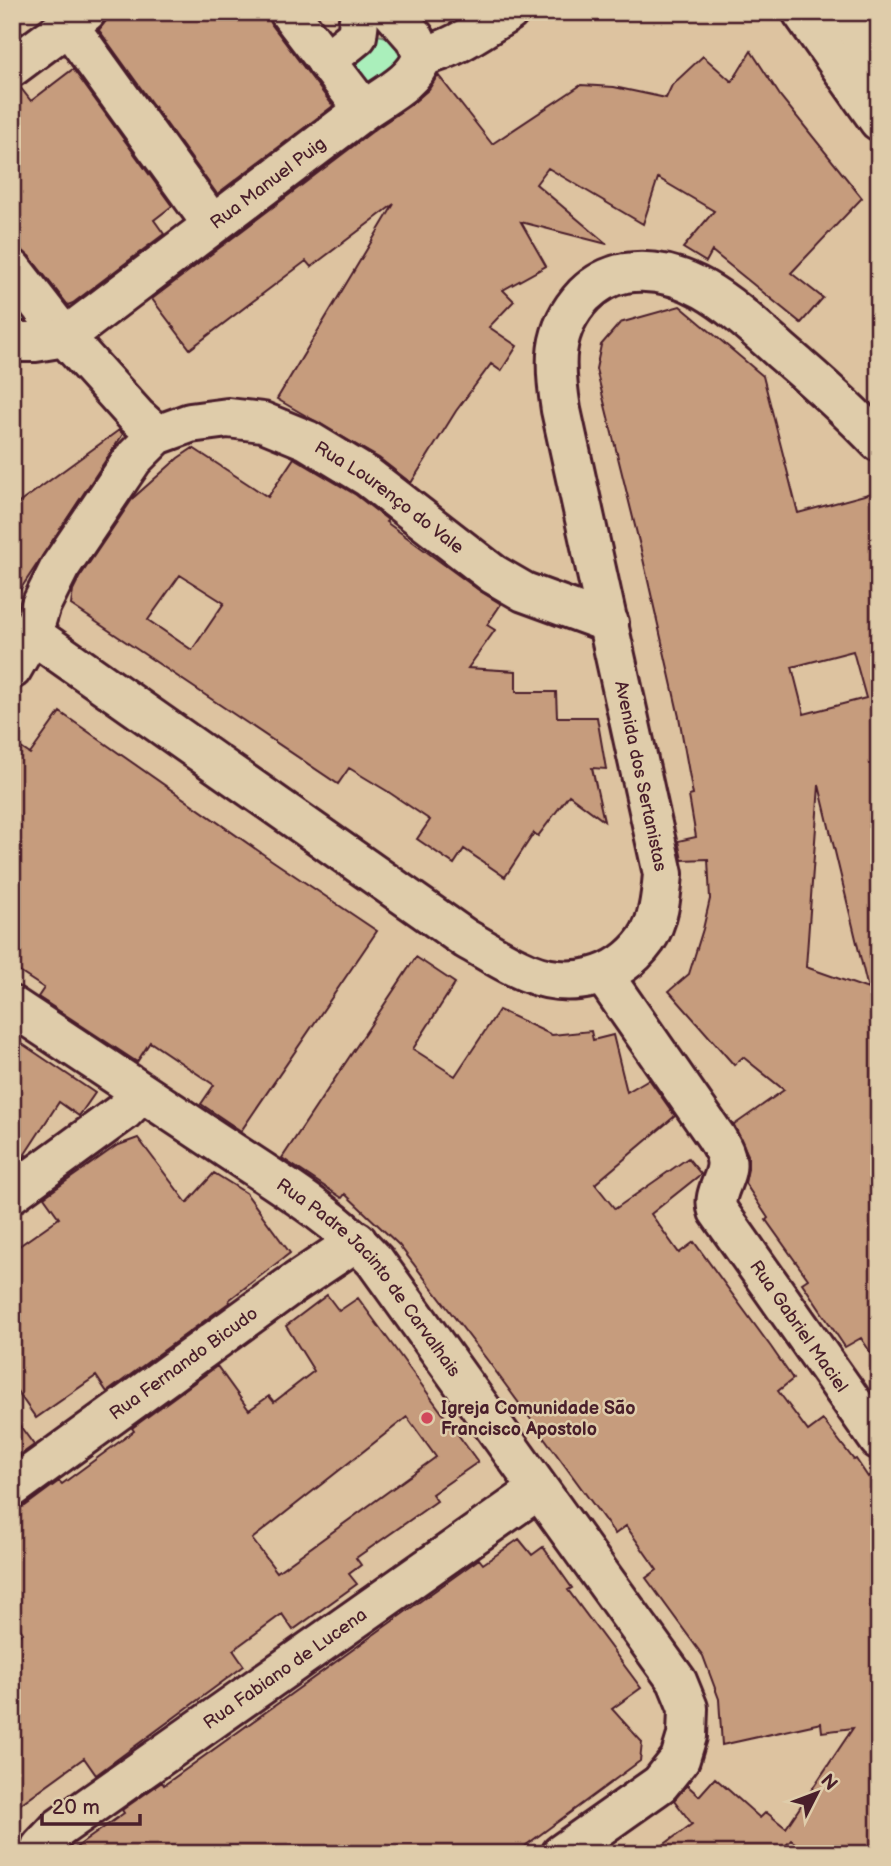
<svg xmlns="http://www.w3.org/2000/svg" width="891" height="1866" viewBox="0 0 891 1866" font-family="'Balsamiq Sans',sans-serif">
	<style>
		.green { fill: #aaefbb; stroke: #7a8773; stroke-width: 2 }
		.building { fill: #c69c7d; stroke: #4a1f2b; stroke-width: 2; fill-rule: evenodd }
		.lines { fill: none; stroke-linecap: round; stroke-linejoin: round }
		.minor-casing { stroke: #4a1f2b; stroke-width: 44 }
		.minor { stroke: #dfccaa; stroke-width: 38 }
		.poi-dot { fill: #d1495b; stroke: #dfccaa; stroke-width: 2.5 }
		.labels { text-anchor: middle; stroke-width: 5; stroke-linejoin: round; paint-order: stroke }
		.street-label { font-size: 18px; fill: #4a1f2b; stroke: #dfccaa }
		.poi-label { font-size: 18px; font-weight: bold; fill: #4a1f2b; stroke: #dfccaa; text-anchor: start }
	</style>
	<rect width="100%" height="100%" fill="#ddc3a0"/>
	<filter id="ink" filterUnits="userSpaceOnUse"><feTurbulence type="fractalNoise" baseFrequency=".0143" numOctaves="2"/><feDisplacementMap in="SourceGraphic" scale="14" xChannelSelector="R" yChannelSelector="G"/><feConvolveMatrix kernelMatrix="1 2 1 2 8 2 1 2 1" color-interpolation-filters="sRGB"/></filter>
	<g filter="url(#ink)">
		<path class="green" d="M375,35c19,1 24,9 31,26l-38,27 -17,-21 2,-17z
			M12,284l31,40 -31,4z"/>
		<path class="building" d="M109,12h159l4,13 61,81 -116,88 -118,-164 7,-9z
			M751,51l30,46 81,101 -71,75 32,25 -22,25 -89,-72 -6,11 -23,-14 31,-37 -56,-33 -15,46 -95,-56 -12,16 71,60 -86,-22 25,44 -43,24 11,11 -25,26 28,19 -16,25 -10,-7 -35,47 -45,72 -32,-25 -102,-59 117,-195 -83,63 -5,-6 -116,88 -38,-50 225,-171 35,-24 17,-15 9,-14 54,69 89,-59 33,2 52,11 6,-13 31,-29 29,26z
			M73,69l99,137 -18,14 10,14 -91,69 -5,2 -39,-49 -17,-11v-157l8,-1 11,14z
			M680,306l83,70 35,137 81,-22v501h-2l2,1v372l-18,-27 -16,9 -43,-64 6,-4 -42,-59 2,-2 -23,-35 3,-14v-14l-14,-30 50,-35 -41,-33 -9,8 -65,-74 20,-17 14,-45 7,-30 -2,-40 -26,1 -4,-19 18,-4 -7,-41 4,-1 -14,-78 -38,-167 -45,-181 5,-24 19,-22zM853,651l13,47 -62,16 -12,-47zM819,785l49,204 -62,-22z
			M119,430l4,4 -111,168v-94z
			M193,448l75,49 26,-39 3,2 59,35 32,25 -2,2 94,69 21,13 -14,21 8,5 -27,38 48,3v21h40l1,25h40l9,52 -14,-1 12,53 -35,-26 -31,41 -4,-3 -29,44 -41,-28 -10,15 -37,-25 13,-19 -43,-29 -38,-23 -11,16 -267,-179 2,-15 6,-12 54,-80 45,-40zM180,575l44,28 -32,47 -44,-30z
			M60,712l213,149 104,70 -136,200 -40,-27 13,-19 -64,-43 -13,20 -99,-65 6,-9 -32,-21v-206l9,-13 9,6z
			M416,957l39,26 -42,66 42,27 44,-66 53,25 39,-4 2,9 20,-5 14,57 22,-13 26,37 -80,68 20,25 73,-51 13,16 -50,40 28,39 15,-11 77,105 22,32 -15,12 30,40 15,-11 31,40 2,-1 12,18 11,-9v386h-70l-18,-14 -13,14h-127l41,-30 -18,-24 13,-15 12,11 16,-18 45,40 6,-6 20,16 67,-100 -31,4 -1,-9 -99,22 -3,-46 -16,-43 -57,-78 11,-8 -31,-44 -11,8 -127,-173 -89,-116 -54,-51 -3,4 -60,-40z
			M12,1037l83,56 -16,23 -20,-14 -34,52 1,1 -14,11z
			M138,1138l49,65 27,-30 32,20 44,60 -61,47 1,2 -123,90 -11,-16 -60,42 -24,-34v-133l47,-33 -15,-21 72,-51z
			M327,1295l12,16 19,-13 120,164 -46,32 5,7 -81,57 5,7 -12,9 8,10 -64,46 -11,-16 -49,36 11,16 -148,109 -12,-17 -72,52v-170l11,-7 -11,-16v-107l13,-4 34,-25 3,3 72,-53 -2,-3 85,-62 32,44 20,-14 5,6 40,-31 -28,-45zM407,1417l29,40 -159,115 -25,-33z
			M12,1415l22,30 -22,16z
			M519,1539l13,16 11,-8 29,41 -4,2 73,98 -29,21 30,33 -2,19 -126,93h-447l57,-41 -2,-3 40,-28 2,3 315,-226 4,5z"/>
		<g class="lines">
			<defs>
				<g id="minor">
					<path d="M289,12l75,98"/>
					<path d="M802,12l77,109"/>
					<path d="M846,12l33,54"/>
					<path d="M68,25l144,199"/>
					<path d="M423,56c32,-7 58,-27 86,-44"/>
					<path d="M326,61l31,-25 3,-24"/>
					<path d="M12,67l74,-55"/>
					<path id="s1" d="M12,269l53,68 299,-227c21,-15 50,-28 59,-54l-8,-18 -23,-26"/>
					<path d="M12,342h23l30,-5 71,79 21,19"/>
					<path d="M32,634l434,305c20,11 40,25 61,33 43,18 91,7 119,-32 13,-19 15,-44 17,-66l-102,-464c-7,-44 -10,-80 23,-115 12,-12 25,-19 41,-22 65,-10 112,39 156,78 34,29 67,58 98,91"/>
					<path id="s2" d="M12,669l20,-35 9,-29 19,-38 73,-108 24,-24 33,-12 38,-5 35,4 44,18 61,37 125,97 31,18 85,31"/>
					<path id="s3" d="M604,976l112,161c4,7 9,14 10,22 4,18 -15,34 -8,52l161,229"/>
					<path id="s4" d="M12,1006c72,48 143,95 214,142 51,34 107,67 149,113l302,420 11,27 -1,28 -7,23 -20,25 -99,70"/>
					<path d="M12,1193l112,-82 18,-18"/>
					<path id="s5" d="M12,1488l275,-200 70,-47"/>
					<path id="s6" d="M39,1854l2,-7 18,-19 479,-338"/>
				</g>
			</defs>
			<use href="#minor" class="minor-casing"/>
			<use href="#minor" class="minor"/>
		</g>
	</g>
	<circle class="poi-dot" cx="427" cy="1418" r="7"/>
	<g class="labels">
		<g class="street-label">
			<text dy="6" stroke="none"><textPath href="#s1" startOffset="341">Rua Manuel Puig</textPath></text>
			<text dy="6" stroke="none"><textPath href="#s2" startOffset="534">Rua Lourenço do Vale</textPath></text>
			<text transform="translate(641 776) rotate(78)" y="6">Avenida dos Sertanistas</text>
			<text dy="6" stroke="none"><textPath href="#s4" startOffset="452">Rua Padre Jacinto de Carvalhais</textPath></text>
			<text dy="6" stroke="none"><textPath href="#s3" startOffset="415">Rua Gabriel Maciel</textPath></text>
			<text dy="6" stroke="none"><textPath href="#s5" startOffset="212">Rua Fernando Bicudo</textPath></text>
			<text dy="6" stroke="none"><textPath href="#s6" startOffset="310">Rua Fabiano de Lucena</textPath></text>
		</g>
		<g class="poi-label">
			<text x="441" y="1414">Igreja Comunidade São<tspan x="441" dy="21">Francisco Apostolo</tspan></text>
		</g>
	</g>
	<rect width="891" height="1866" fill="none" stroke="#dfccaa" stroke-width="42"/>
	<rect x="21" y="21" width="849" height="1824" fill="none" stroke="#4a1f2b" stroke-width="2.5" filter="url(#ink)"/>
	<g transform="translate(817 1793) rotate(48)" stroke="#dfccaa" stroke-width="5" paint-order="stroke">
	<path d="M0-5L12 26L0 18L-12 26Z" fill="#4a1f2b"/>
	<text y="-10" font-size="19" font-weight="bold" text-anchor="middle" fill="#4a1f2b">N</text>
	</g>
	<path d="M42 1814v10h98v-10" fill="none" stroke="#4a1f2b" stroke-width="3.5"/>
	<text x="52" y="1814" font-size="21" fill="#4a1f2b" stroke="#dfccaa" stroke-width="5" paint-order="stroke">20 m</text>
</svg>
